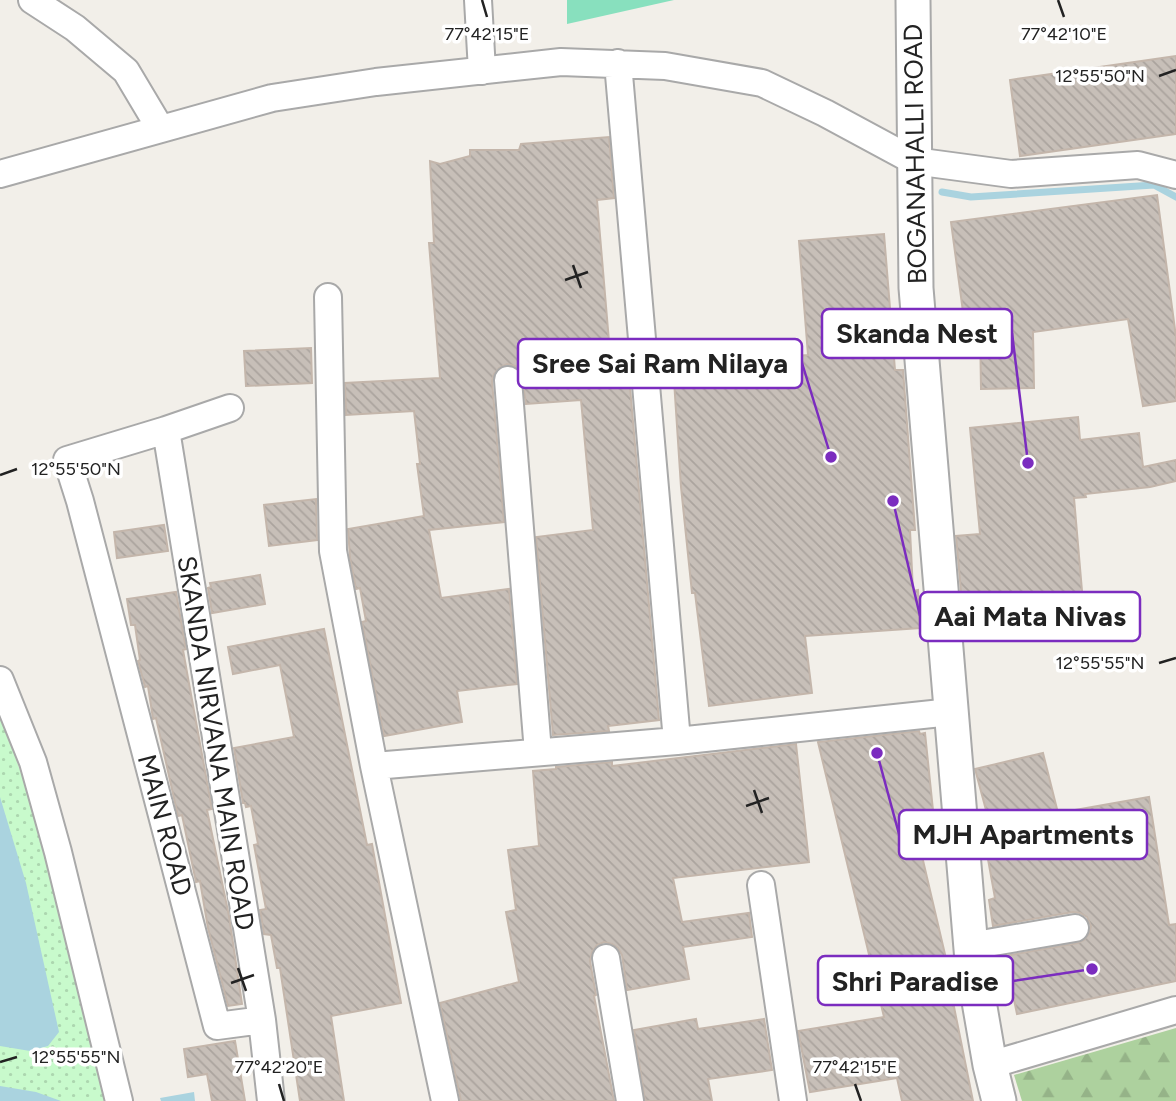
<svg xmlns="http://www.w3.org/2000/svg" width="1176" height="1101" viewBox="0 0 1176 1101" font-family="Figtree,sans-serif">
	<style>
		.forest { fill: url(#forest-firs) }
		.park { fill: url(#park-dots) }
		.pitch { fill: #88e0be }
		.water { fill: #aad3df }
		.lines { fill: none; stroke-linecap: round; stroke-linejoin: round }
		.stream { stroke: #aad3df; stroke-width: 7 }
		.building { fill: url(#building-back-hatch); stroke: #c4b6ab; stroke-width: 2 }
		.minor-casing { stroke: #a9a9a9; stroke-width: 30 }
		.tertiary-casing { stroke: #a9a9a9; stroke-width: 37 }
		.minor { stroke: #fff; stroke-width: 26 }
		.tertiary { stroke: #fff; stroke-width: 33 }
		.ticks { fill: none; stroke: #222; stroke-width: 2.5 }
		.labels { text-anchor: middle; stroke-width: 7; stroke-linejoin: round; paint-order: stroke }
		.street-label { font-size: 26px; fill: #222; stroke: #fff }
		.ticks-label { font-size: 18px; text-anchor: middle; fill: #222; stroke: #fff; stroke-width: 7; stroke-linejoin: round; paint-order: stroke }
		.leader { fill: none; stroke: #7b2cbf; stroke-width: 2.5 }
		.callout-dot { fill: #7b2cbf; stroke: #fff; stroke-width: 2.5 }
		.callout { fill: #fff; stroke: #7b2cbf; stroke-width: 2.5 }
		.callout-label { font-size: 28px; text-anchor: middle; font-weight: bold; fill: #222 }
	</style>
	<defs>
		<pattern id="forest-firs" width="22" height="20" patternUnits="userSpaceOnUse" patternTransform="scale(1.75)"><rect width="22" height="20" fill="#add19e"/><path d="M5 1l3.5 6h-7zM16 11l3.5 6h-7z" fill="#95b388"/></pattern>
		<pattern id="park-dots" width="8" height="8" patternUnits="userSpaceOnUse" patternTransform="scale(1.75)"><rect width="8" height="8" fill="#c8facc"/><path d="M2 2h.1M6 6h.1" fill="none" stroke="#acd6af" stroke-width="1.8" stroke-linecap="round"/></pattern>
		<pattern id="building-back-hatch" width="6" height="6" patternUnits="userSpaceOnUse" patternTransform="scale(1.75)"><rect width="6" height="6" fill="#c7bfb8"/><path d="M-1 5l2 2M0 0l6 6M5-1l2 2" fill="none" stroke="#aba49e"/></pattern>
	</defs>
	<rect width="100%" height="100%" fill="#f2efe9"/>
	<path class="forest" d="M1176,1028v73h-154l-8,-26z"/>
	<path class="park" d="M0,712l49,143 60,246h-109z"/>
	<path class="pitch" d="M567,0h107l-107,24z"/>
	<path class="water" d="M0,797l26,86 33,149 -11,14 -18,5 -30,-5z
		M0,1086l36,6 25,9h-61z
		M194,1092l1,9h-34l-1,-3z"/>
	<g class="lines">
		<path class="stream" d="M942,192l29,5 183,-12 22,12"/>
	</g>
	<path class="building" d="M1176,56v78l-156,22 -10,-76z
		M609,137l5,61 -17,2 14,165 17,-1 31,356 -51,6 1,5 -56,4 -17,-198 57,-7 -12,-130 -55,4 -5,-32 -6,-6 -8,-2 -8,4 -5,6 -2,7 12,141 -75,8 12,68 68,-9 8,95 -60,7 5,31 -78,14 -22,-114 4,-1 -6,-33 -4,1 -6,-31 -2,-29 76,-13 -7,-52h3l-6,-53 -68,4 -1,-32 95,-5 -11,-135h5l-4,-82 10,3 30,-8v-6h49l2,-6z
		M1157,195l19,142v64l-33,5 -15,-87 -95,13 1,56 -53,1 -1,-64 -15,2 -14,-105z
		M884,234l11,136h8l12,160h-5l3,61 5,-1 2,38 -115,8 7,57 -103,13 -14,-113h-3l-11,-106 -8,-122 135,-10 -9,-114z
		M311,348l1,35 -66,3 -2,-35z
		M1078,417l2,23 59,-7 4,34 33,-7v21l-26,6 -65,7 1,3 -12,1 10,116 -120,11 -8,-89 24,-2 -10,-106z
		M316,499l1,41 -48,6 -5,-41z
		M164,525l4,26 -51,7 -3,-26z
		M260,575l5,29 -53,9 -4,-25 3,-1 -1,-4z
		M176,592l10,57 -3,1 5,28 24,131 -5,1 22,106 13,88 -14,2 -20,-78 -8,-47 -4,1 -14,-67 -4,1 -22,-98 -3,1 -5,-33 -3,1 -7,-26 2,-1 -5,-35h-4l-4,-26z
		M324,629l43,216 5,-1 29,159 -70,13 13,85h-44l-20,-133h-3l-6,-33 -7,-1 -4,-24 6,-1 -12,-64 4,-1 -7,-38 -5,1 -1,-4h-2l-9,-55 60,-11 -14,-72 -47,9 -5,-27z
		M919,731l1,3 5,-1 9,87 -20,2 41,175h-3l21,104h-71l-5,-23 -87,14 -12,-61 86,-14 -66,-275z
		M796,744l13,118 -136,16 9,44 67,-9 3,24 -69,10 6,32 -62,11 -5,-35 -4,-7 -6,-4 -8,-2 -7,3 -5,7 -2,9 6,34 -2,1 20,105h-153l-21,-98 79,-21 -13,-70 10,-2 -8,-60 31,-4 -6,-75 23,-2v-2l56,-5v4z
		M1043,753l15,60 91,-16 20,128 7,-1v57l-159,33 -12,-58 73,-13 6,-3 5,-6 2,-8 -4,-9 -7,-4 -7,-1 -80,14 -4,-26 6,-2 -13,-72 8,-1 -15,-56z
		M696,1019l2,10 66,-10 8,51 -64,9 4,22h-67l-11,-71z
		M235,1041l10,60h-33l-5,-27 -19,3 -4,-28z"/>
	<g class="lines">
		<defs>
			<path id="minor" d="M32,0l43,28 51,43 34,57
				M478,0l4,71
				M618,63l59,678
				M0,174l272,-76 104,-16 185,-20 104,4 97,17 63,30 89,48 97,13 127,-9 38,10
				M328,297l5,254 41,215
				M508,380l30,372
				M166,430l64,-22
				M0,680l33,82 25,90 61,249
				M761,885l32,216
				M970,946l105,-18
				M606,958l24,143
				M262,1020l-96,-590 -99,30 13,41 137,525 45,-6 9,81
				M990,1065l186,-55
				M445,1101l-71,-335 303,-25 274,-29"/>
			<path id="tertiary" d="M913,0l3,288 56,673 18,104 9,36"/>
		</defs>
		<use href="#minor" class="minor-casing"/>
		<use href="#tertiary" class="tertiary-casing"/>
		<use href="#minor" class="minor"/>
		<use href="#tertiary" class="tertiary"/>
	</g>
	<path class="ticks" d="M482,0l5,17M1058,0l6,17M1159,76l17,-6M573,265l8,23M565,280l23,-8M0,475l17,-6M1159,663l17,-5M754,790l8,23M746,806l23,-8M238,968l8,23M231,983l23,-8M0,1062l17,-5M279,1084l5,17M855,1084l6,17"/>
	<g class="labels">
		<g class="street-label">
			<text transform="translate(915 154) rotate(-91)" y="9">BOGANAHALLI ROAD</text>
			<text transform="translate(216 743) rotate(81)" y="9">SKANDA NIRVANA MAIN ROAD</text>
			<text transform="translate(165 825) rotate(75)" y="9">MAIN ROAD</text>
		</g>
	</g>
	<g class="ticks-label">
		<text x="487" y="40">77°42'15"E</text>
		<text x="1064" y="40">77°42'10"E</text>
		<text x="1100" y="82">12°55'50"N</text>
		<text x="76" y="475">12°55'50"N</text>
		<text x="1100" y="669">12°55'55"N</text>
		<text x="76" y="1063">12°55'55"N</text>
		<text x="279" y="1073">77°42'20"E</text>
		<text x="855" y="1073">77°42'15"E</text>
	</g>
	<path class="leader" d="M1028 463L1012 333M831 457L802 363M893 501L920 616M877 753L899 834M1092 969L1013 981"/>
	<g class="callout-dot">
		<circle cx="1028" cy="463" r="7"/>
		<circle cx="831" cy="457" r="7"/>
		<circle cx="893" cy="501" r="7"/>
		<circle cx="877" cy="753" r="7"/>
		<circle cx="1092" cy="969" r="7"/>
	</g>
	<g class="callout">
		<rect x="822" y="309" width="190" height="49" rx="7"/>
		<rect x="518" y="339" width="284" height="49" rx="7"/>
		<rect x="920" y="592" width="220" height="49" rx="7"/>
		<rect x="899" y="810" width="248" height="49" rx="7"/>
		<rect x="818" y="956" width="195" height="49" rx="7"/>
	</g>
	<g class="callout-label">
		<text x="917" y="343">Skanda Nest</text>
		<text x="660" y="373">Sree Sai Ram Nilaya</text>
		<text x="1030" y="626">Aai Mata Nivas</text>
		<text x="1023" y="844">MJH Apartments</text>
		<text x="915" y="991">Shri Paradise</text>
	</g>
</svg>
